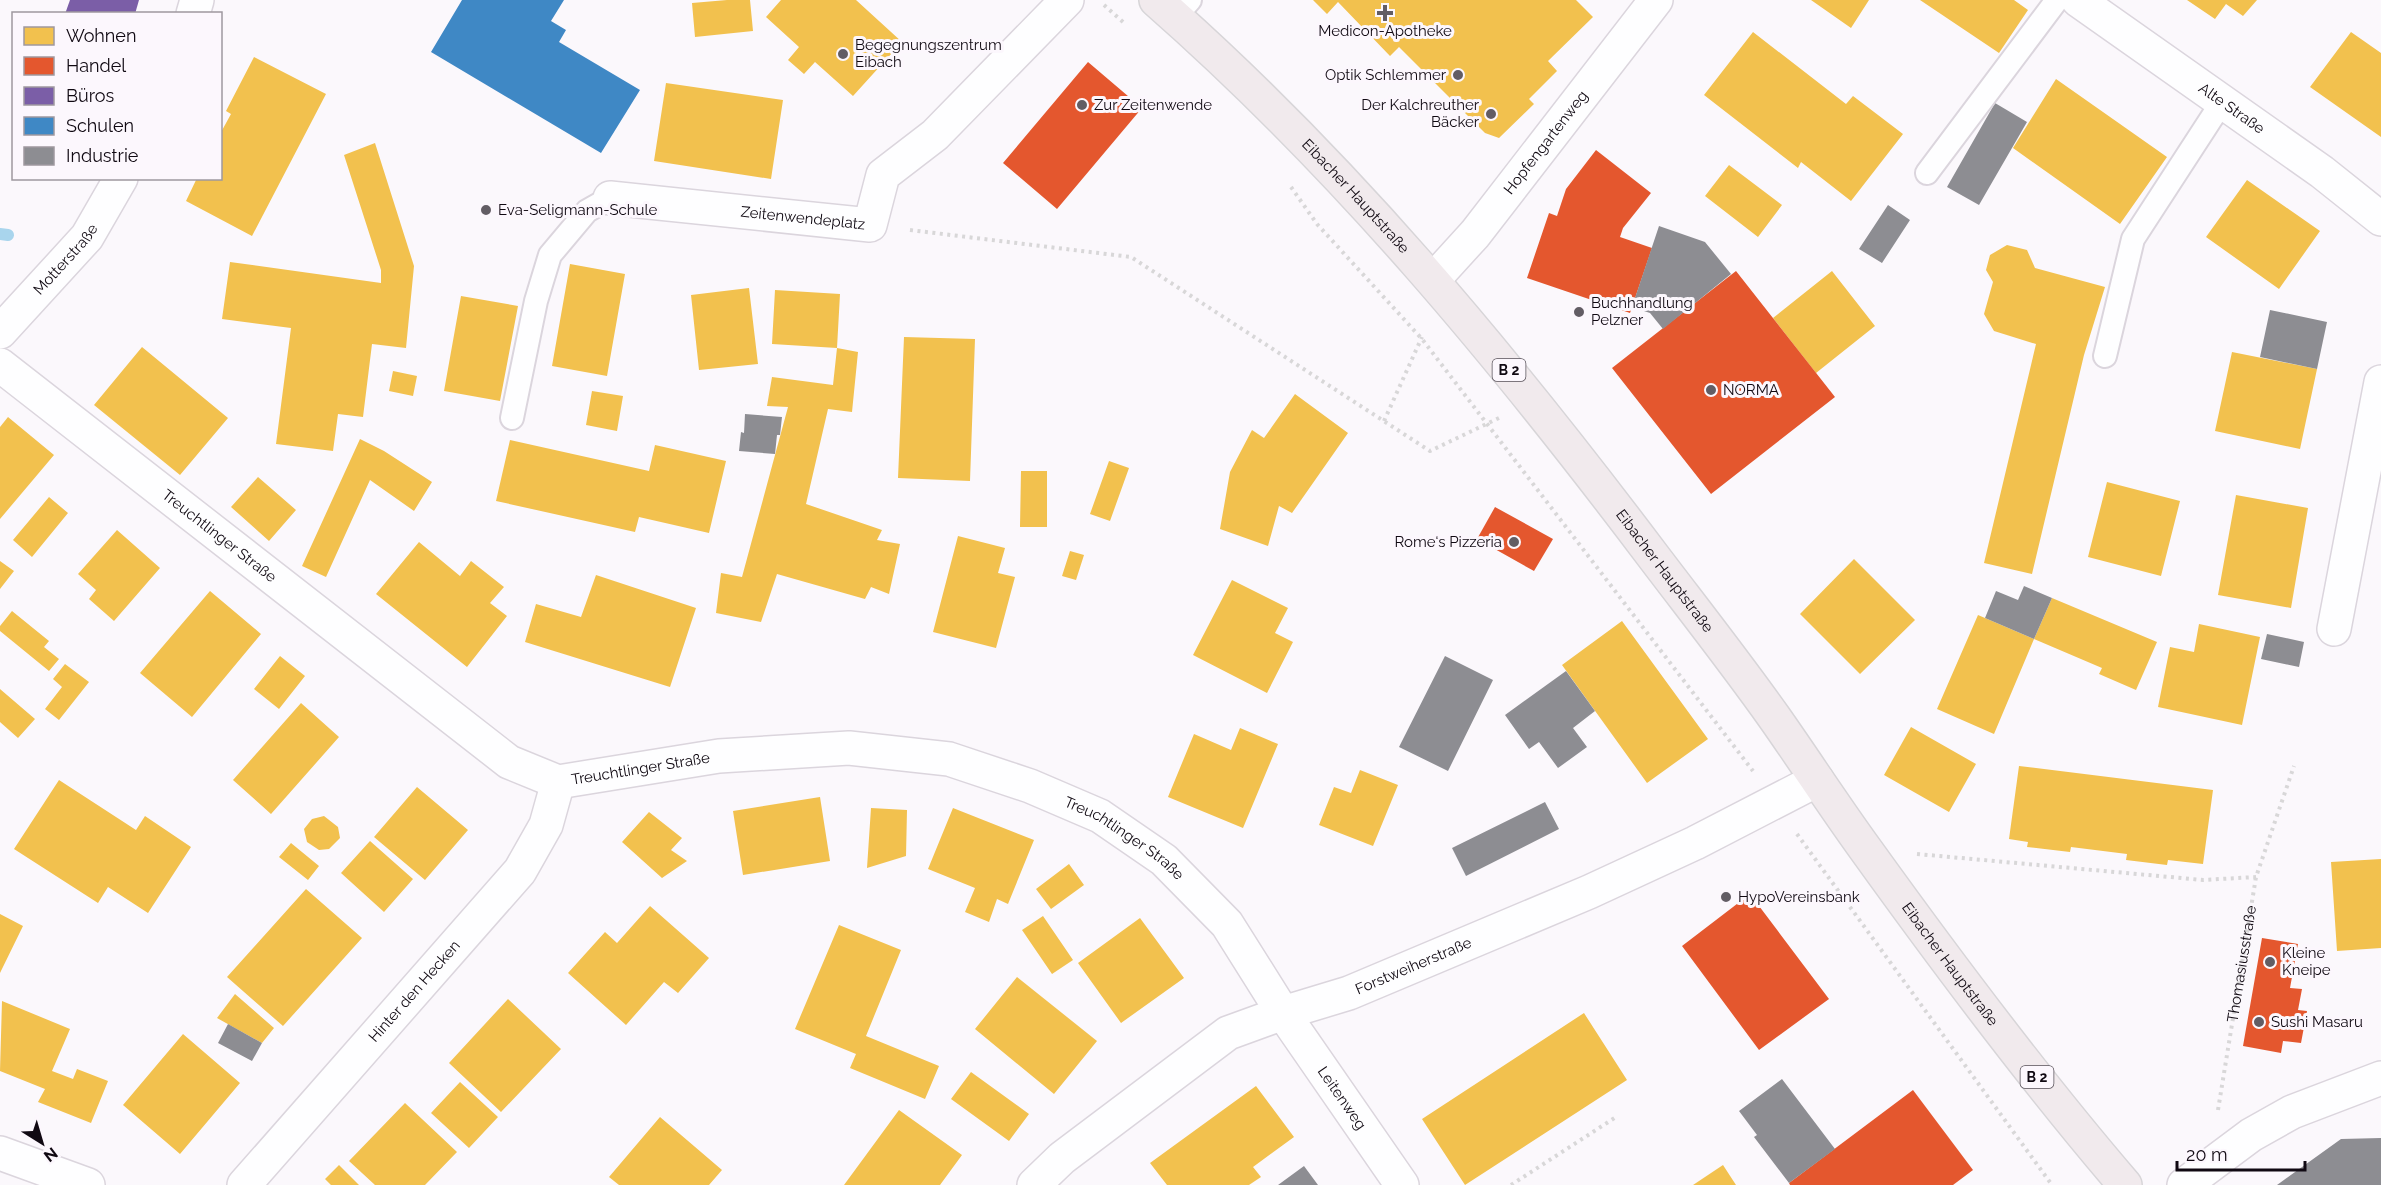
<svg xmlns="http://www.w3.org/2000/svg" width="2381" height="1185" viewBox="0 0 2381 1185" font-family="Raleway,sans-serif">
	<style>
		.homes { fill: #f2c14e }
		.shops { fill: #e4572e }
		.offices { fill: #7b5ea7 }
		.schools { fill: #3f88c5 }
		.industry { fill: #8d8d92 }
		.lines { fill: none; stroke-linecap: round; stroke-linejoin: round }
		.stream { stroke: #a9d5ed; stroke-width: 12 }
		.service-casing { stroke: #dbd5dd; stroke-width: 26 }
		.minor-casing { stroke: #dbd5dd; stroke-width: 36 }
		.primary-casing { stroke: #d7d5d8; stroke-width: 36 }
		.path { stroke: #d8d7d8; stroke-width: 4; stroke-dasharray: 3 4.5; stroke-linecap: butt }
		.service { stroke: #fefeff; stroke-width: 22 }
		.minor { stroke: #fefeff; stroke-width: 33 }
		.primary { stroke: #f1eaed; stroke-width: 33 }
		.poi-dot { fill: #625d64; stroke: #fcf7fd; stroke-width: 2 }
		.labels { text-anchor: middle; stroke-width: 6; stroke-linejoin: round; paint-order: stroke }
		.shield { fill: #fcf7fd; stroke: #575058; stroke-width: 1.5 }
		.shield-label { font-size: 14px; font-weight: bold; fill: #100912 }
		.poi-label { font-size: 15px; fill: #100912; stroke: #fcf7fd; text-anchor: start }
		.street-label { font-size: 15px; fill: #100912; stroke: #fcf7fd }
	</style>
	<rect width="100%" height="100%" fill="#fbf8fc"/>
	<path class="homes" d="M727,0h23l3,31 -58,6 -3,-34z
		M781,0h75l46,42 -49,54 -38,-34 -11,12 -16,-14 11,-13 -33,-30z
		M1313,0h263l17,17 -45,44 9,10 -28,28 5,5 -35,34 -14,-5 -86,-86 -9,9 -52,-54 -11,12z
		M1811,0h58l-18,28z
		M1920,0h94l14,10 -29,43z
		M2187,0h70l-14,16 -17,-12 -11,15z
		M1753,32l93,72 7,-8 50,38 -52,67 -50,-39 -3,6 -94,-73z
		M2351,32l30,21v84l-71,-50z
		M254,57l72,37 -74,142 -66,-35 11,-23h23v-44l11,-20 -5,-3z
		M2056,79l111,78 -47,67 -107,-76z
		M666,83l117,17 -12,79 -117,-18z
		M375,143l39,123 -8,82 -34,-4 -9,73 -25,-3 -5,37 -57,-7 15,-116 -69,-9 8,-57 151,21v-13l-37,-115z
		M1729,165l53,40 -24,32 -53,-41z
		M2247,180l73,51 -41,58 -73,-52z
		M2007,245l20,5 8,18 70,19 -21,68 -52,219 -48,-11 52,-219 -42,-13 -10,-17 9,-32 -7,-12 4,-15z
		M570,264l55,10 -18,102 -55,-10z
		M1832,271l43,55 -59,47 -43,-55z
		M749,288l9,76 -59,6 -8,-75z
		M775,290l65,4 -3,54 -65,-4z
		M461,296l57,10 -18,95 -56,-10z
		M904,337l71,2 -5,142 -72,-3z
		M142,347l86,71 -48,57 -86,-70z
		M837,348l21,4 -6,60 -24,-3 -22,95 76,26 -5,10 23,4 -11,50 -18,-7 -6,12 -88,-25 -16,48 -45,-9 5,-40 21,4 46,-170 -21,-1 5,-29 61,8z
		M2232,352l85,17 -17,80 -85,-18z
		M393,371l24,5 -4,20 -24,-5z
		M592,391l31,5 -6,35 -31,-6z
		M1295,394l53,39 -56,80 -13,-7 -11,40 -48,-17 10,-57 22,-42 12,8z
		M8,417l46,38 -54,64v-92z
		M360,439l24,12 48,31 -18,29 -44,-31 -44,97 -24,-11z
		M510,440l139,31 6,-26 71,16 -17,72 -70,-16 -4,15 -139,-31z
		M1109,461l20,7 -19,53 -20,-7z
		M1021,471h26v56h-27z
		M258,477l38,33 -27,31 -38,-34z
		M2107,482l73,19 -19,75 -73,-19z
		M2236,495l72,13 -17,100 -73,-13z
		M49,497l19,16 -36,44 -19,-17z
		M117,530l43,38 -46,53 -25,-22 7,-9 -18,-16z
		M958,536l47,12 -7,25 17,4 -19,71 -63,-16z
		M419,542l41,34 11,-15 33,26 -14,16 17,13 -40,51 -91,-73z
		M1070,551l14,4 -8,25 -14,-4z
		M1854,559l61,61 -55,54 -60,-60z
		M0,561l14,10 -14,18z
		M596,575l100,33 -26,79 -145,-45 11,-38 45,13z
		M1232,580l56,28 -13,25 18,9 -26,51 -74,-38z
		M210,591l51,43 -69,83 -52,-44z
		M2052,598l105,44 -21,48 -37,-16 3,-6 -68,-29z
		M12,611l37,30 -5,6 15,12 -10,12 -49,-40v-5z
		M1978,615l56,24 -40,95 -57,-25z
		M1622,621l86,118 -61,44 -85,-118z
		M2199,624l61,13 -18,88 -84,-18 12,-60 24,5z
		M280,656l25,20 -26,33 -25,-20z
		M65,664l24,18 -30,38 -14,-11 17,-22 -9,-8z
		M0,689l35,30 -17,19 -18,-16z
		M301,703l38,34 -68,77 -38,-34z
		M1911,727l65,37 -27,48 -65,-37z
		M1240,728l38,16 -35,84 -75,-31 26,-63 37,16z
		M2019,766l194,24 -10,74 -35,-4 -1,5 -41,-5 1,-6 -56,-7 -1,5 -43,-5 1,-5 -19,-3z
		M1360,770l38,15 -25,61 -54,-21 15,-38 17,6z
		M59,780l77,50 9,-14 46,31 -43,66 -40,-26 -10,16 -84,-54z
		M417,787l51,43 -43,50 -51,-43z
		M820,797l10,64 -87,14 -10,-64z
		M871,808l36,2 -1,46 -39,12z
		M953,808l81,32 -26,64 -11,-5 -8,23 -24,-10 10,-24 -47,-19z
		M649,812l33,26 -11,12 16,11 -25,17 -40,-36z
		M324,816l14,11 2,11 -11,11 -10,1 -12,-8 -3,-13 8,-10z
		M370,841l43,38 -29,33 -43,-39z
		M291,843l28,23 -11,14 -29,-23z
		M2381,859v89l-44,3 -6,-89z
		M1069,864l15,21 -33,24 -15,-20z
		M306,889l56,49 -79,88 -56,-49z
		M650,906l59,52 -31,35 -14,-11 -38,43 -58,-52 37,-41 12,11z
		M0,914l23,12 -23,47z
		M1043,916l30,44 -21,14 -30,-44z
		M1140,918l44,60 -63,45 -43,-60z
		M839,925l62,25 -35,86 73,30 -14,33 -75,-31 6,-14 -61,-25z
		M1017,977l80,64 -43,53 -79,-65z
		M235,994l39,34 -12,15 -45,-25z
		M508,999l53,50 -60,63 -52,-49z
		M2,1001l68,28 -18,42 21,8 4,-10 31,12 -17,42 -53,-21 7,-13 -45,-18z
		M1584,1013l43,67 -162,105 -43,-66z
		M183,1034l57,49 -60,71 -57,-49z
		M971,1072l58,42 -20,27 -58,-42z
		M460,1082l38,35 -29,31 -38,-35z
		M1256,1086l38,51 -41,30 8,10 -12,8h-82l-17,-22z
		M405,1103l52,49 -32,33h-50l-26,-24z
		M899,1110l63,45 -22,30h-96z
		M660,1117l62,53 -13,15h-90l-10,-8z
		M339,1165l20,20h-28l-6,-6z
		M1723,1165l13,20h-43z"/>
	<path class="shops" d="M1088,62l54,46 -85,101 -54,-46z
		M1596,150l55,43 -28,35 -3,9 32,11 -22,65 -103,-35 22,-65 8,3 9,-27z
		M1736,271l99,126 -124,97 -99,-126z
		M1495,507l58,32 -19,32 -57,-32z
		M1750,894l79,105 -70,51 -77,-104z
		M2262,938l36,6 -8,44 12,1 -4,21 9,1 -6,32 -18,-2 -2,12 -38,-7z
		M1913,1090l60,80 -20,15h-163l-1,-2z"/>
	<path class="offices" d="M70,0h69l-4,14h-70z"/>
	<path class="schools" d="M462,0h102l-13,21 15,9 -7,12 81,48 -39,63 -170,-101z"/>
	<path class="industry" d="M1995,103l32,19 -48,83 -32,-18z
		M1888,205l22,15 -28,43 -23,-14z
		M1659,226l46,16 26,32 -68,55 -13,-16 -18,-6z
		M2270,310l57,12 -10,47 -57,-12z
		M745,414l37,3 -2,18h-3l-2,19 -36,-3 2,-19 3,1z
		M2024,586l28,12 -18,41 -49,-21 11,-27 22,9z
		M2267,634l37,8 -5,25 -38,-8z
		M1445,656l48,24 -45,91 -49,-24z
		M1566,671l29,40 -22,17 14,19 -29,21 -19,-26 -10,7 -24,-34z
		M1545,802l14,27 -93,47 -14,-28z
		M228,1024l34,19 -10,18 -34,-18z
		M1782,1079l53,70 -46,34 -35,-46 3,-2 -18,-24z
		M2381,1138v47h-104l64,-46z
		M1304,1166l14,19h-40z"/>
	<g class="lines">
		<path class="stream" d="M0,234l8,1"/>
		<defs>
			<path id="service" d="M1175,17l15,-17
				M1927,173l130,-173
				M2105,356l28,-117 89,-137
				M512,418l24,-117 14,-46 37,-44 23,-13"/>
			<g id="minor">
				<path id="s2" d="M2078,0l244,172 59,47"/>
				<path d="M193,14l4,-14"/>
				<path id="s3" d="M610,198l260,27 13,-50 52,-40 132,-135"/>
				<path id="s4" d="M1433,280l42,-46 181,-234"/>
				<path id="s5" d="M0,332l87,-95 34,-59"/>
				<path id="s6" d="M0,365l509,397 49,20 161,-26 130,-8 100,11 81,27 70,30 64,44 63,64 56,89 119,172"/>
				<path d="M2334,629l47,-247"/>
				<path d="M0,1153l88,32"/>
				<path id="s7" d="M244,1185l276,-314 26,-46 12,-43"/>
				<path id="s8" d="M1034,1185l28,-27 166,-125 55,-20 66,-20 240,-101 106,-49 122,-63"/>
				<path d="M2184,1185l67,-50 41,-23 89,-34"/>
			</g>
			<g id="primary">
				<path id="s9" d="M1156,0c188,165 347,357 497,556 41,54 82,106 121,161 31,44 60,89 92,133 82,114 167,228 259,335"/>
			</g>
		</defs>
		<use href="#service" class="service-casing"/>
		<use href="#minor" class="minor-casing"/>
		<use href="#primary" class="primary-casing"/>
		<g class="path">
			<path d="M1104,5l19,17"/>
			<path d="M1291,187l26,37 105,115 331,432"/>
			<path d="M910,230l221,27 299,194 69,-33"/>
			<path d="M1384,421l38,-84"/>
			<path d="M1797,834l255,351"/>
			<path d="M1917,854l286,26 53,-3"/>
			<path id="s1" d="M2218,1110l38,-233 38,-111"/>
			<path d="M1511,1185l105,-68"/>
		</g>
		<use href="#service" class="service"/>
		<use href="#minor" class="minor"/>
		<use href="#primary" class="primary"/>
	</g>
	<g class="poi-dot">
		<path d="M1382 4h6v6h6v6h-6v6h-6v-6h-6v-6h6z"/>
		<circle cx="843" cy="54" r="6"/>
		<circle cx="1458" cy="75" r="6"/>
		<circle cx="1082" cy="105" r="6"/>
		<circle cx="1491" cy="114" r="6"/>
		<circle cx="486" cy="210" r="6"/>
		<circle cx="1579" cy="312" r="6"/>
		<circle cx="1711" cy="390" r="6"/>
		<circle cx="1514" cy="542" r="6"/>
		<circle cx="1726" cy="897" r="6"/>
		<circle cx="2270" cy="962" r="6"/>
		<circle cx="2259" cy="1022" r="6"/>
	</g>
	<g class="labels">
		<g class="shield">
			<rect x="1492.5" y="359" width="33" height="22" rx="4.5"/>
			<rect x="2020.5" y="1066" width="33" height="22" rx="4.5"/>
		</g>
		<g class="shield-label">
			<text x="1509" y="375">B 2</text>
			<text x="2037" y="1082">B 2</text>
		</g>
		<g class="poi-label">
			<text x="1385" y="36" text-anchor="middle">Medicon-Apotheke</text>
			<text x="855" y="50">Begegnungszentrum<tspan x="855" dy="17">Eibach</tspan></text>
			<text x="1446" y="80" text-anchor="end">Optik Schlemmer</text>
			<text x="1094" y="110">Zur Zeitenwende</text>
			<text x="1479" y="110" text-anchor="end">Der Kalchreuther<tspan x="1479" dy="17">Bäcker</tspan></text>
			<text x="498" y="215">Eva-Seligmann-Schule</text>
			<text x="1591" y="308">Buchhandlung<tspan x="1591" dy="17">Pelzner</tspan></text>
			<text x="1723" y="395">NORMA</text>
			<text x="1502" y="547" text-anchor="end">Rome‘s Pizzeria</text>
			<text x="1738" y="902">HypoVereinsbank</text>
			<text x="2282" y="958">Kleine<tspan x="2282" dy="17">Kneipe</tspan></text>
			<text x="2271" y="1027">Sushi Masaru</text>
		</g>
		<g class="street-label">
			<text dy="5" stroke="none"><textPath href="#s2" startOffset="188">Alte Straße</textPath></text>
			<text dy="5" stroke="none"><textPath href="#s4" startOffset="178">Hopfengartenweg</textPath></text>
			<text dy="5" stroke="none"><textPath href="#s9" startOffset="280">Eibacher Hauptstraße</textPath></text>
			<text dy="5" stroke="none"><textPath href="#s3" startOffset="194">Zeitenwendeplatz</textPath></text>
			<text dy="5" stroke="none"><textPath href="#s5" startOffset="98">Motterstraße</textPath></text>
			<text dy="5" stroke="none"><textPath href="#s6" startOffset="278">Treuchtlinger Straße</textPath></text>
			<text dy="5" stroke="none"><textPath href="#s9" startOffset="766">Eibacher Hauptstraße</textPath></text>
			<text dy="5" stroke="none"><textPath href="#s6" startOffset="782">Treuchtlinger Straße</textPath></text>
			<text dy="5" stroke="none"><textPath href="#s6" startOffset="1286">Treuchtlinger Straße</textPath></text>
			<text dy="5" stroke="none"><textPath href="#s1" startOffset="148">Thomasiusstraße</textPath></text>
			<text dy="5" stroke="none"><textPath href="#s9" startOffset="1252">Eibacher Hauptstraße</textPath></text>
			<text dy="5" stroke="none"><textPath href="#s8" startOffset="444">Forstweiherstraße</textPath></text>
			<text dy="5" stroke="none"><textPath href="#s7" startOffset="258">Hinter den Hecken</textPath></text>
			<text dy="5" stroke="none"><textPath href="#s6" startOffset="1630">Leitenweg</textPath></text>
		</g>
	</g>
	<rect x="12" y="12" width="210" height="168" fill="#fcf7fd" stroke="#9e989f" stroke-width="1.5"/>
	<rect x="24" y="27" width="30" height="18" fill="#f2c14e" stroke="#9e989f" stroke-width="1.5"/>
	<text x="66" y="42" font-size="18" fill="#100912">Wohnen</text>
	<rect x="24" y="57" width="30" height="18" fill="#e4572e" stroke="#9e989f" stroke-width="1.5"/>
	<text x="66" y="72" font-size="18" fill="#100912">Handel</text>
	<rect x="24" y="87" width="30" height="18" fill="#7b5ea7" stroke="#9e989f" stroke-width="1.5"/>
	<text x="66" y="102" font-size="18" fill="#100912">Büros</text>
	<rect x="24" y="117" width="30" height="18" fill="#3f88c5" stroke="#9e989f" stroke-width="1.5"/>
	<text x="66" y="132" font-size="18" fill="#100912">Schulen</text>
	<rect x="24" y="147" width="30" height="18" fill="#8d8d92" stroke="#9e989f" stroke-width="1.5"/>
	<text x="66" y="162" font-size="18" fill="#100912">Industrie</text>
	<g transform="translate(42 1143) rotate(143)" stroke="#fcf7fd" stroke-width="4.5" paint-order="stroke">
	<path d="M0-4.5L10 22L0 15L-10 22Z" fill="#100912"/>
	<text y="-9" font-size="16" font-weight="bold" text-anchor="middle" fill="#100912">N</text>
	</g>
	<path d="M2177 1161v9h128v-9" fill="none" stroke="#100912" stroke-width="3"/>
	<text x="2186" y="1161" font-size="18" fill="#100912" stroke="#fcf7fd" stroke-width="4.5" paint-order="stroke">20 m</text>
</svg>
